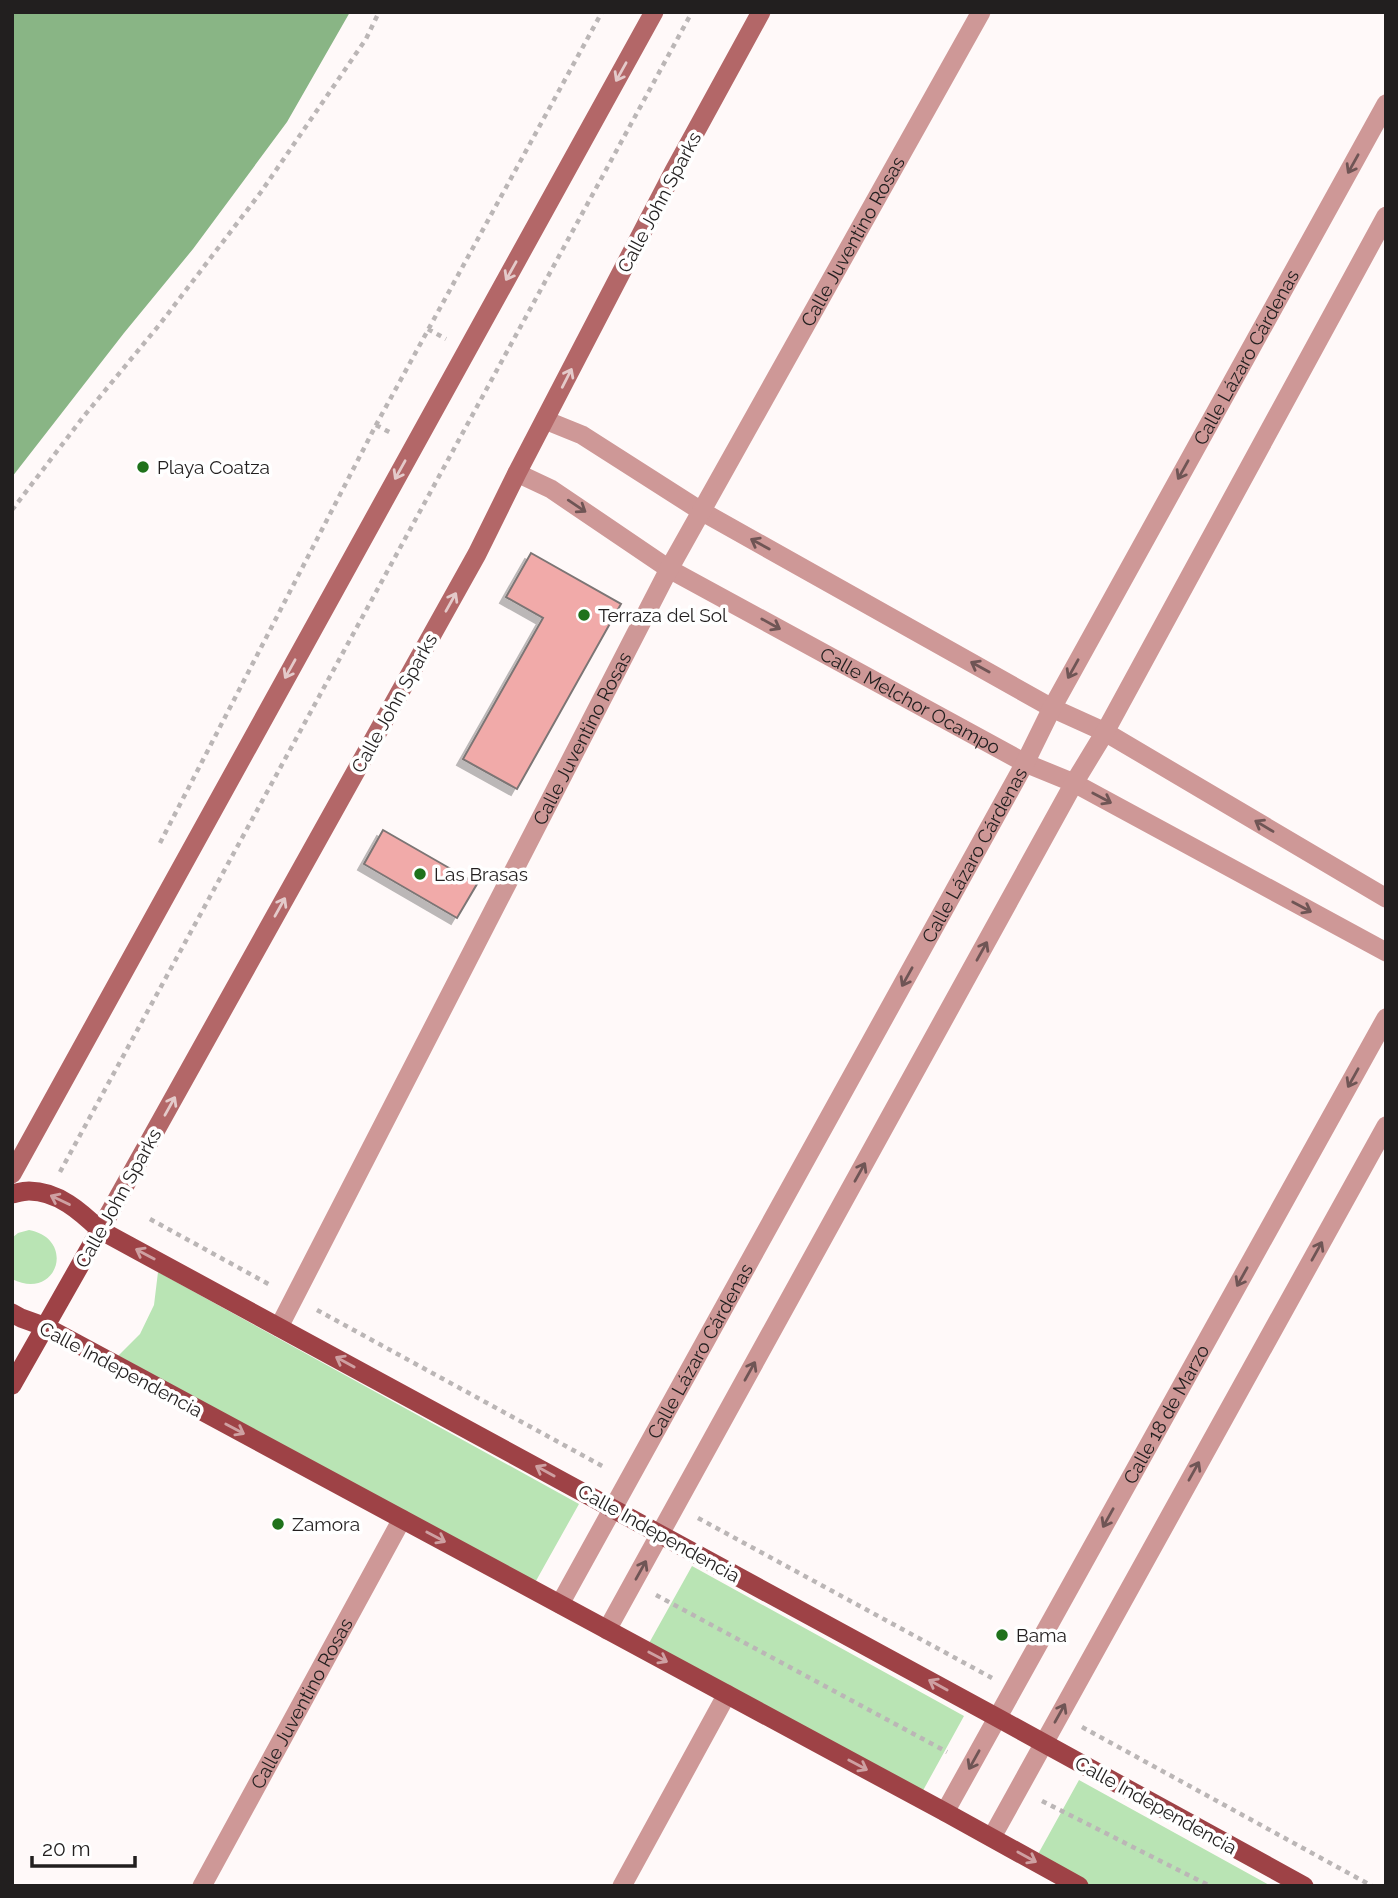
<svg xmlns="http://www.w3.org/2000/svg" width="1398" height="1898" viewBox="0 0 1398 1898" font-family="Raleway,sans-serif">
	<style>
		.green { fill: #b9e4b4 }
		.water { fill: #89b585 }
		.building { fill: #f1aaa9; stroke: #7c7574; stroke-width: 2; filter: url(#shadow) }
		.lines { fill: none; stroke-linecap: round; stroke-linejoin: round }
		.path { stroke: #bbb6b6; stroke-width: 4.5; stroke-dasharray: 5 5; stroke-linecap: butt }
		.minor { stroke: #ce9897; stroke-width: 19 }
		.secondary { stroke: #b36768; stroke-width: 19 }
		.primary { stroke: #9e4246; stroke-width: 19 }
		.oneway { stroke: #e4caca }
		.oneway2 { stroke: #6f5555 }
		.oneway3 { stroke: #cea0a2 }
		.poi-dot { fill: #1f721b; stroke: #fff; stroke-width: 2.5 }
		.labels { text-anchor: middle; stroke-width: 7; stroke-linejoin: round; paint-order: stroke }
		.street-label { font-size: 19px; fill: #221f1f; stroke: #fff }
		.poi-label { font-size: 19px; fill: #221f1f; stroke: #fff; text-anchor: start }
	</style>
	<defs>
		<filter id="shadow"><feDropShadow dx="-6" dy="6" stdDeviation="0" flood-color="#0004"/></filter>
	</defs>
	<rect width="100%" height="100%" fill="#fff9f9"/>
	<path class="green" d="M29,1230c48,9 28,72 -17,49v-41l6,-5z
		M158,1272l421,232 -47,84 -416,-230 24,-24 14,-29z
		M692,1566l272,150 -44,80 -272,-151z
		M1079,1780l192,106h-179l-55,-30z"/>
	<path class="water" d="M12,12h338l-63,110 -94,127 -69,84 -112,144z"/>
	<path class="building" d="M531,553l90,51 -104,185 -54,-30 80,-141 -37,-21z
		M383,830l94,54 -20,34 -93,-54z"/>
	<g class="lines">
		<path class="path" d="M428,329l18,10
			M376,425l15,8
			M12,510l72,-94 76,-92 101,-132 105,-153 13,-27
			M160,843l216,-418 226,-413
			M60,1172l632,-1160
			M150,1219l122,67
			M317,1310l287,157
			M698,1518l294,160
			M656,1595l291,157
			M1082,1727l290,159
			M1042,1801l168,85"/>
		<g class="minor">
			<path d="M545,420l37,15 119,76 351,197 53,24 281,166"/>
			<path id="s1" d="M517,473l34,16 118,80 356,194 49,20 312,169"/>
			<path id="s2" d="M279,1327l390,-758 312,-557"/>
			<path id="s3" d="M560,1604l465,-841 27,-55 334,-604"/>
			<path d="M607,1630l467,-847 31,-51 281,-516"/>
			<path id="s4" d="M945,1812l441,-794"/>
			<path d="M992,1837l394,-711"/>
			<path id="s5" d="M202,1886l200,-367"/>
			<path d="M622,1886l105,-192"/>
		</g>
		<path class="secondary" d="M12,1174l642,-1162
			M100,1230l377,-676 40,-81 157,-302 87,-159"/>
		<path class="primary" d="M12,1194c5,-1 11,-3 17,-3 29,0 52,21 71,39l898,488 306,168
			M12,1313l9,5 25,9 899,485 134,74
			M12,1385l88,-155"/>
	</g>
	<defs><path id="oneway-shaft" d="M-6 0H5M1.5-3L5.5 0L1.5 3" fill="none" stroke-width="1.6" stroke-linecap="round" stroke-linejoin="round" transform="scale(1.75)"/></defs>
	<g class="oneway">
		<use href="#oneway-shaft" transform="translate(621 72) rotate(119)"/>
		<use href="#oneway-shaft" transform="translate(511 271) rotate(119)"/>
		<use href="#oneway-shaft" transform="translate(567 378) rotate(-63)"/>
		<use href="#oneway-shaft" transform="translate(400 470) rotate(119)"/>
		<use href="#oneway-shaft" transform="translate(451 602) rotate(-61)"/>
		<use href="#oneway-shaft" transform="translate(290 669) rotate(119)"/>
		<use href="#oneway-shaft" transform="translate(280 907) rotate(-61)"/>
		<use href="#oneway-shaft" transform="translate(170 1106) rotate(-61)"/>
	</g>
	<g class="oneway2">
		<use href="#oneway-shaft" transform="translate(1353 164) rotate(119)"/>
		<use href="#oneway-shaft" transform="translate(1183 470) rotate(119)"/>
		<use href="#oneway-shaft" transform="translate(577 506) rotate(34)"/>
		<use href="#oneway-shaft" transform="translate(760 544) rotate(-151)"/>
		<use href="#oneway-shaft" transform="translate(771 624) rotate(29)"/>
		<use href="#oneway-shaft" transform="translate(980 667) rotate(-151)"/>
		<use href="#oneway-shaft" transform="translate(1073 669) rotate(119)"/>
		<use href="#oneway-shaft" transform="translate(1102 798) rotate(28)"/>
		<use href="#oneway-shaft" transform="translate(1264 826) rotate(-149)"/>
		<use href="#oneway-shaft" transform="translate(1302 907) rotate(28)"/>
		<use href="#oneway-shaft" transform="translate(982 951) rotate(-61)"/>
		<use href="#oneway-shaft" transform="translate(907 977) rotate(119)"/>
		<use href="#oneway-shaft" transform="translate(1353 1078) rotate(119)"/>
		<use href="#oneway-shaft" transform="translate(860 1172) rotate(-61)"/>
		<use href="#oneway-shaft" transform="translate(1317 1251) rotate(-61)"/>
		<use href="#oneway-shaft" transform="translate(1242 1277) rotate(119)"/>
		<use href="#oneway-shaft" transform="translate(750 1371) rotate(-61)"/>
		<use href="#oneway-shaft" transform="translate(1194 1471) rotate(-61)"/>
		<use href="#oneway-shaft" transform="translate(1108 1518) rotate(119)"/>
		<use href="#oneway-shaft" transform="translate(641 1570) rotate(-61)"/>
		<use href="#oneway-shaft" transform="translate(1060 1713) rotate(-61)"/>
		<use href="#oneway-shaft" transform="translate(974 1760) rotate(119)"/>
	</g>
	<g class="oneway3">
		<use href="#oneway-shaft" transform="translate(60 1200) rotate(-154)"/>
		<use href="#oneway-shaft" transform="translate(145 1254) rotate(-152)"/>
		<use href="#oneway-shaft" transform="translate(345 1362) rotate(-151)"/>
		<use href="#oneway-shaft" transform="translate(235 1429) rotate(28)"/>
		<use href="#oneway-shaft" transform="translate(545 1471) rotate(-151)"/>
		<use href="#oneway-shaft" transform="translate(436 1537) rotate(28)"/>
		<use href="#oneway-shaft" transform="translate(658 1657) rotate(28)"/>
		<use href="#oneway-shaft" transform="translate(938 1685) rotate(-151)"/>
		<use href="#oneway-shaft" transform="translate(858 1765) rotate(28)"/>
		<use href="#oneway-shaft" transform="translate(1027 1857) rotate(29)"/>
	</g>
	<g class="poi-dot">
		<circle cx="143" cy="467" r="7"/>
		<circle cx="584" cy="615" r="7"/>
		<circle cx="420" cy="874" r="7"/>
		<circle cx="278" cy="1524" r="7"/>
		<circle cx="1002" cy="1635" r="7"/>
	</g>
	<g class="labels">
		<g class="street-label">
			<text transform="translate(659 202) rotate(-62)" y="7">Calle John Sparks</text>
			<text dy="7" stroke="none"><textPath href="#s2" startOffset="1228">Calle Juventino Rosas</textPath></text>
			<text dy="7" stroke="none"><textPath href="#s3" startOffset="1423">Calle Lázaro Cárdenas</textPath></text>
			<text dy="7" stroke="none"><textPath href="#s1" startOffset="455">Calle Melchor Ocampo</textPath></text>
			<text transform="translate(394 703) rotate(-61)" y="7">Calle John Sparks</text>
			<text dy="7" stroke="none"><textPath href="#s2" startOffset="662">Calle Juventino Rosas</textPath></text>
			<text dy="7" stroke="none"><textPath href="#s3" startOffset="856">Calle Lázaro Cárdenas</textPath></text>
			<text transform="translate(118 1198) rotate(-61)" y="7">Calle John Sparks</text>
			<text dy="7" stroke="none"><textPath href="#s3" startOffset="289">Calle Lázaro Cárdenas</textPath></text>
			<text transform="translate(121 1369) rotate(28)" y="7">Calle Independencia</text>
			<text dy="7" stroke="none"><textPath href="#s4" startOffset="455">Calle 18 de Marzo</textPath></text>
			<text transform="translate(659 1533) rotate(29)" y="7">Calle Independencia</text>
			<text dy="7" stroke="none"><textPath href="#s5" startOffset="208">Calle Juventino Rosas</textPath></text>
			<text transform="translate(1156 1805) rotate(29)" y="7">Calle Independencia</text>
		</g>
		<g class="poi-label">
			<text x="157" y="474">Playa Coatza</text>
			<text x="598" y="622">Terraza del Sol</text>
			<text x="434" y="881">Las Brasas</text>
			<text x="292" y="1531">Zamora</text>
			<text x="1016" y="1642">Bama</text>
		</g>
	</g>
	<rect width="1398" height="1898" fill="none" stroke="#221f1f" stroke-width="28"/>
	<path d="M32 1856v10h103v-10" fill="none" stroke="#221f1f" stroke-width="3.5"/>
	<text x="42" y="1856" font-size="21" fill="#221f1f" stroke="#ffffff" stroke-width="5" paint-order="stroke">20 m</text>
</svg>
